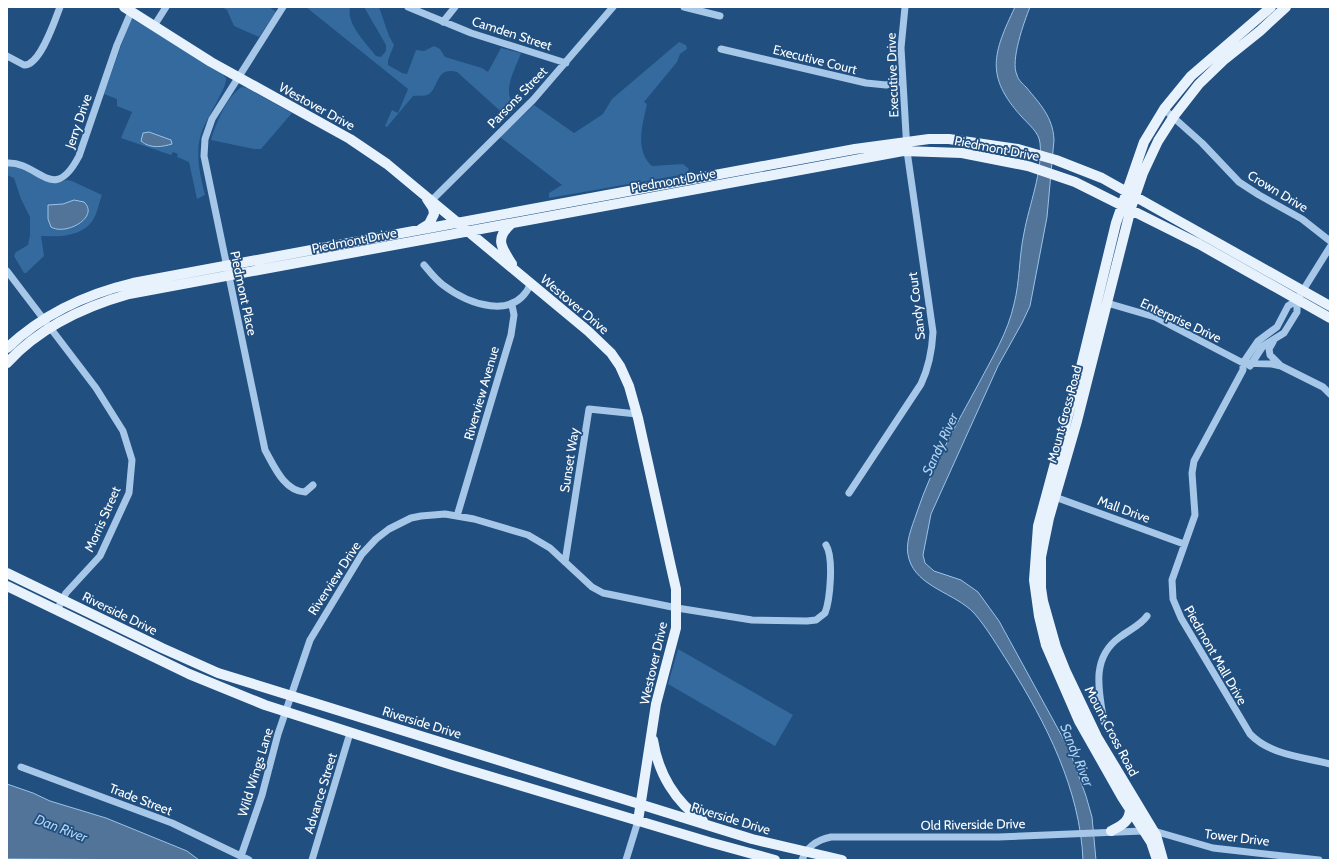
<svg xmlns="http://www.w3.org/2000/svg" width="1337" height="867" viewBox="0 0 1337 867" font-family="Cabin,sans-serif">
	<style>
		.green { fill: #346a9e }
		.water { fill: #527498; stroke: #9ac3e9 }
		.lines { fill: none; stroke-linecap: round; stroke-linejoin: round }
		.minor { stroke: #a6c7e8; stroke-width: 7 }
		.major { stroke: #e8f2fd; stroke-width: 10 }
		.labels { text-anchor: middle; stroke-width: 3.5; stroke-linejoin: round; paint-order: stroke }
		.street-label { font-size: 13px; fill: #fff; stroke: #204f80 }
		.water-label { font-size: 14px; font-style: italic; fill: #b1d1ef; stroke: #204f80 }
	</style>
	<rect width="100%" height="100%" fill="#204f80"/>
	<path class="green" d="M222,7h47l7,5 -17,25 -25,-11 -7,-16z
		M306,7h44c-4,17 16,36 26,49l5,1 5,-6v-6l-22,-38h15l10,29 5,9 -6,15v5l14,8 5,1 9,-24 8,1 10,-5 6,3 5,8 37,11 6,4 13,-24 20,5c-5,15 -22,42 -4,53l-10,11 -50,-45c-21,-6 -18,15 -28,22 -6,3 -10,1 -16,2l-26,31 -2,-1 7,-16 6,3 10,-24z
		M131,18l91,55 4,5c2,8 -21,42 -25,56 -6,20 -1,41 4,61l-8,4 -8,-37 -12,-5 1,-3 -5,-2 -2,3 -50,-17 11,-26 -15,-6v-7l-13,-5z
		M679,42l7,3 1,4 -7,5 -3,8 -33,40 3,2c-4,19 -13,46 5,62l31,-2 6,5 -3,5 -137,24v-5l13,-8 -62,-48 34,-32 40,28 29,-19 9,-15z
		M242,87l5,1 45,25 -31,36h-7l-43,-9c4,-15 17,-46 31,-53z
		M7,166l10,1 34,16 16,-3 5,1 30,14c-3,7 -4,16 -8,23 -10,19 -35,19 -53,18l3,20 -18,17h-2l-10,-17 2,-4 12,-7 2,-10v-18l-9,-18 -7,-21 -7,-3z
		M678,649l115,66 -18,31 -107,-62z"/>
	<path class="water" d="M1015,7h15c-6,15 -20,54 -13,68 1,5 6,9 9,12 14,17 27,30 28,53l-7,77 -17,89 -8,17 -24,43 -67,148 -8,41 2,8 9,8 27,9 17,12 21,29 70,128 17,47 6,21 4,43h-13c-3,-71 -37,-137 -74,-196 -11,-17 -22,-36 -35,-51 -19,-20 -57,-26 -65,-54 -5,-15 3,-32 8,-47 15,-45 39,-87 62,-129 13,-25 29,-51 35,-79 6,-23 5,-48 10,-71 5,-28 19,-62 16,-90 -1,-11 -12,-19 -19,-27 -36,-40 -28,-63 -6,-109z
		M149,132l22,8 1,4c-10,3 -22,5 -31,-3l2,-8z
		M74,200l10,2c16,15 -18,34 -33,25l-3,-8v-14l15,-1z
		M7,784l26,9 17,8 56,17 81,33 12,9 -192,-1z"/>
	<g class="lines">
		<path class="minor" d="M283,7l-71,112 -7,20 -1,17 61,294c9,16 19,41 40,42l8,-7
			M408,7l63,26 95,30
			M684,7l36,9
			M443,22l12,-15
			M154,26l12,-19
			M721,49l145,34 20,2 17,-4
			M7,56l17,9c16,1 31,-45 36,-58
			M1164,109l38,34 37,39 20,13 43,24 28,22
			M7,163c32,-2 46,43 72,-7l38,-111 14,-33
			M432,200l101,-100 80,-93
			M424,265c6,7 11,14 19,20 25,19 72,37 88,-2
			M7,271l89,117 27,43 9,29 -3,33 -29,63 -34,37 -9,17
			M1107,303l48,14 88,46 29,1 9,2 42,21 7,7
			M1273,342l-4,7 1,6 10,10
			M1243,363v7l-49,91 -2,12 3,42 -23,65 1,19 8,19 69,116c20,21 53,23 80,30
			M1243,363l15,-22 19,-14 11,-21 9,-6 33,-53
			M1250,366l13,-20 21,-13 13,-21v-12
			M849,493l72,-109c8,-17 11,-33 12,-52l-26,-181 -6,-103 4,-41
			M1055,497l129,47
			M457,516l54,-181 3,-20 -2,-10
			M565,562l24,-153 48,5
			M1104,722c-5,-30 -14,-64 16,-85 9,-7 21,-12 27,-21
			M21,767l151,56 77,37
			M241,856l21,-61 16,-61 32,-94 52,-86 14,-15 13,-10 22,-11 10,-2 24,-2 29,5 54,16 22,13 42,39 11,6 74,15 75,12 55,1 9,-1 9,-7c5,-13 9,-55 1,-68
			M312,860l38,-127
			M626,860l12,-39
			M802,860c5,-14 15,-20 29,-23h167l145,-6h11l59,17 106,12"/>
		<path class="major" d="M124,7l87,55 139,77 37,25 201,167 23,22 9,13 9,20 9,32 33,149 5,22v39l-20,76 -18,117
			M511,224c-17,15 -9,24 1,40
			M421,229l8,-5 5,-10 -1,-6 -6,-9
			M7,348c36,-34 79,-54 126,-65l722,-134 74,-10h20l69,10 38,11 46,18 228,128
			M7,363c33,-36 76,-56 122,-69l774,-143 59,2 66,13 47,16 124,62 131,74
			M7,573l155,75 56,25 534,166 90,21
			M7,586l182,88 76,31 187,60 257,77 66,18
			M653,740c5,33 22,62 50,81
			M1111,831c11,-6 18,-9 19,-21
			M1157,860l-6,-18 -29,-45 -43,-76 -33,-76 -7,-29 -5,-36 4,-54 43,-159 35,-144 28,-81 20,-33 27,-33 80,-69
			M1163,860l-7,-25 -59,-98 -31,-65 -10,-25 -13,-46 -2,-13v-31l8,-39 28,-97 54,-213 12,-35 15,-32 16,-25 25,-32 26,-25 35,-28 26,-24"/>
	</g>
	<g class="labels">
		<g class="street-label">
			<text transform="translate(512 33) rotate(18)" y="5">Camden Street</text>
			<text transform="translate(815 59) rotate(14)" y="5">Executive Court</text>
			<text transform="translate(892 75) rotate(-92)" y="5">Executive Drive</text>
			<text transform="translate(517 97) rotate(-46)" y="5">Parsons Street</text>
			<text transform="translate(317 106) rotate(29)" y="5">Westover Drive</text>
			<text transform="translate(78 121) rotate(-71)" y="5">Jerry Drive</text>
			<text transform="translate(997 148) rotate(11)" y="5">Piedmont Drive</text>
			<text transform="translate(673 180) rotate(-10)" y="5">Piedmont Drive</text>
			<text transform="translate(1278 191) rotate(31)" y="5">Crown Drive</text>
			<text transform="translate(354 240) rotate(-11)" y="5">Piedmont Drive</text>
			<text transform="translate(244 293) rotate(78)" y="5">Piedmont Place</text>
			<text transform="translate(575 304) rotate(40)" y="5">Westover Drive</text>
			<text transform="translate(916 306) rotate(-97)" y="5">Sandy Court</text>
			<text transform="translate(1181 320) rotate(25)" y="5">Enterprise Drive</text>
			<text transform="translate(481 393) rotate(-74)" y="5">Riverview Avenue</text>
			<text transform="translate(1064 414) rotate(-75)" y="5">Mount Cross Road</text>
			<text transform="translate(569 460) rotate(-81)" y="5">Sunset Way</text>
			<text transform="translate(1124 509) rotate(20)" y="5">Mall Drive</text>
			<text transform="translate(102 519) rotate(-66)" y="5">Morris Street</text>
			<text transform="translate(334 578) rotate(-57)" y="5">Riverview Drive</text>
			<text transform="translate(120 613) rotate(26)" y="5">Riverside Drive</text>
			<text transform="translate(1216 655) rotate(60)" y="5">Piedmont Mall Drive</text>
			<text transform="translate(653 663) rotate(-77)" y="5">Westover Drive</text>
			<text transform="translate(422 722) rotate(17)" y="5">Riverside Drive</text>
			<text transform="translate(1112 731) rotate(62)" y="5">Mount Cross Road</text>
			<text transform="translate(255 772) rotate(-73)" y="5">Wild Wings Lane</text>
			<text transform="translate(320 793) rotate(-73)" y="5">Advance Street</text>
			<text transform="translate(141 799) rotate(21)" y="5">Trade Street</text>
			<text transform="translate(731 818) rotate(17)" y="5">Riverside Drive</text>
			<text transform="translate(973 824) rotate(-1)" y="5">Old Riverside Drive</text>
			<text transform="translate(1237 837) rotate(7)" y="5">Tower Drive</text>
		</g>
		<g class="water-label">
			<text transform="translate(940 444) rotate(-65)" y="5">Sandy River</text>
			<text transform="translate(1077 755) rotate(68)" y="5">Sandy River</text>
			<text transform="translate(61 828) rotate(21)" y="5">Dan River</text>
		</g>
	</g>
	<rect width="1337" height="867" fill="none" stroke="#ffffff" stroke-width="16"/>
</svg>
